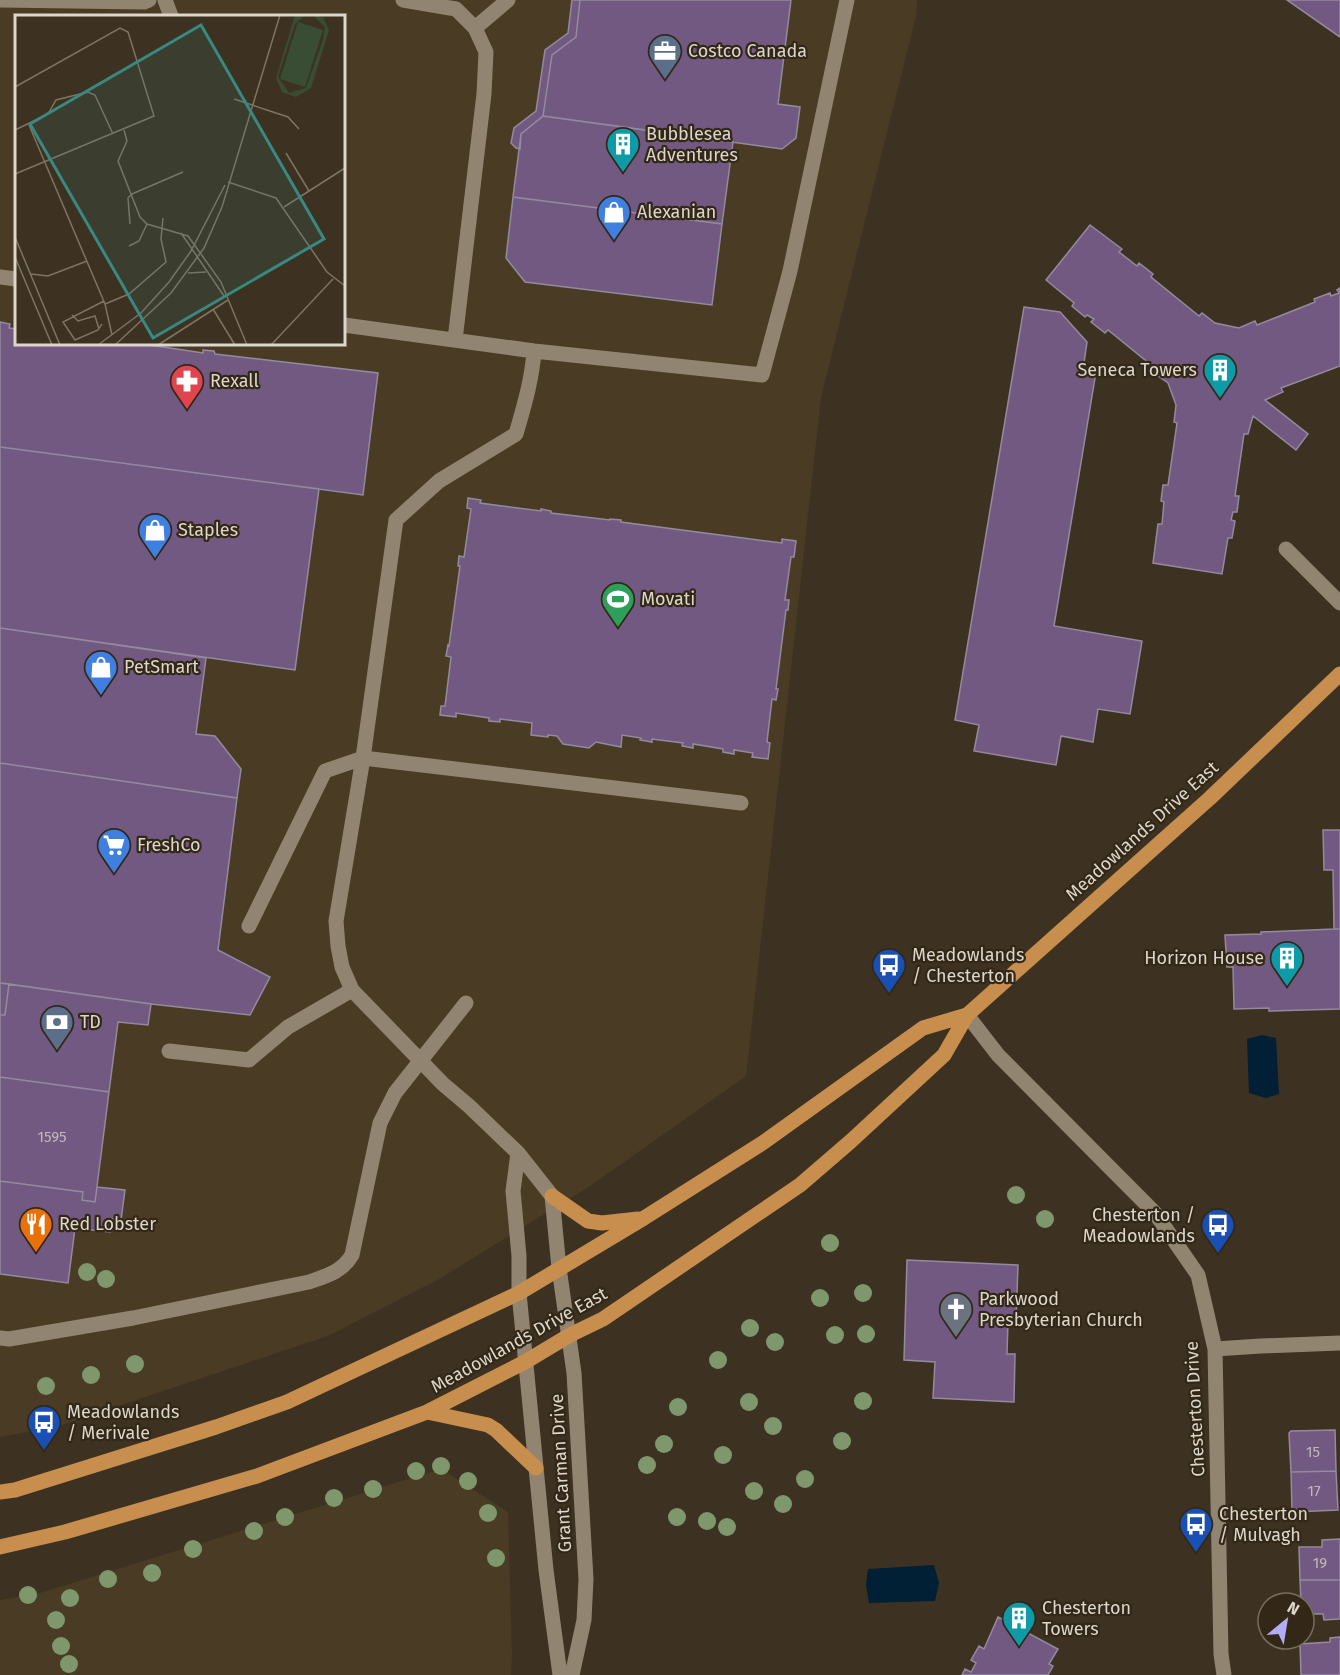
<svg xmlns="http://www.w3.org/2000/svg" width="1340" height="1675" viewBox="0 0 1340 1675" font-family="'Fira Sans',sans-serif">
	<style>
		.built { fill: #4a3c24; fill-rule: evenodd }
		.water { fill: #011f35 }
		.building { fill: #725982; stroke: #95899d; stroke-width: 1.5 }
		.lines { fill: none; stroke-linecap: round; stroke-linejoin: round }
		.minor { stroke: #918572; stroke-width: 15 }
		.major { stroke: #c88e4e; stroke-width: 15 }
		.tree { fill: #7f976c }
		.labels { text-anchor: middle; stroke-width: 4.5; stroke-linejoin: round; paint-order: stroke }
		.number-label { font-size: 15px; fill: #c2b7b9 }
		.poi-label { font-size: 18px; fill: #dcd6cb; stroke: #332817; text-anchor: start }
		.street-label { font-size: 18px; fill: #dcd6cb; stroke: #332817 }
		.inset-road { fill: none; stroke: #7d7465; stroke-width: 1.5 }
		.view { fill: #388981; fill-opacity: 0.15; stroke: #388981; stroke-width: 3 }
		.inset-edge { fill: none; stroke: #dcd6cb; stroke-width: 3 }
	</style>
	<rect width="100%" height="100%" fill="#3d3221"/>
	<path class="built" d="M0,0h917l-1,16 -95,381 -75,679 -156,110 -151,93 -109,56 -271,91 -59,11zM16,16h328v328h-328z
		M441,1469l67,43 4,146 -1,17h-511v-75l37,-6z"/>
	<path class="water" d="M1262,1035l14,3 3,56 -13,4 -17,-5 -2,-54z
		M934,1565l5,18 -4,18 -66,2 -3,-18 2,-16z"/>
	<path class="building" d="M572,0h8l-4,37 -24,18 -9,61 -22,18 -1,15 -4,-1 -5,-5 3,-15 22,-17 9,-61 23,-17z
		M580,0h211l-13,104 22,3 -4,31 -14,11 -239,-33 9,-61 24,-18z
		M1287,0h53v37z
		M543,116l190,26 -11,82 -209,-27 8,-63z
		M513,197l209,27 -10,81 -187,-23 -19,-24z
		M1090,225l32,24 -3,3 18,14 2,-3 14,11 -2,3 48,39 3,-3 13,10 24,5 16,-7 2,4 58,-23 -1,-3 16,-6 1,3 8,-3 -2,-3 3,-2v78l-59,22 2,4 -18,8 43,34 -12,16 -43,-34 -5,18h-4l-9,62h4l-2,16h-4l-2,8 4,1 -3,17h-4l-6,36 -69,-11 5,-39h4l2,-22 -3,-1 2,-16h5l9,-62 -3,-1 2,-17 -8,-22 -14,-10 2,-4 -48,-39 -3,3 -14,-11 3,-3 -7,-4 -2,2 -13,-11 2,-3 -28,-23z
		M1024,307l36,5 27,30 -4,28 13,2 -42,254 88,15 -12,73 -32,-5 -5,33 -32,-6 -5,29 -82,-14 5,-26 -24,-5z
		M0,322l10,2 -1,4 7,1v15h134v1l53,8v-3l11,1 1,3 163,19 -15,122 -363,-48z
		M0,447l319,42 -24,181 -295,-42z
		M468,498l13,2 -1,3 61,8v-2l10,2v2l59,7v-1l11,1v2l161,21v-4l14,2 -2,16h-3l-6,43h4l-1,10h-2l-10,79h2l-2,11 -4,-1 -5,43 3,1 -2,16 -16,-2 1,-4 -19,-3v4l-11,-2v-3l-30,-5v4l-11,-2 1,-3 -31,-4v3l-12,-2 1,-2 -19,-3 -1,12 -25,-5 -7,6 -26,-4 -6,-8 -9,-1v2l-17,-2 1,-12 -32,-4v3l-11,-1v-3l-33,-5v4l-16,-2 1,-9h4l6,-49 -5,-1 2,-11 1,1 11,-80h-2l1,-10 5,1 7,-48 -4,-1z
		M0,628l206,30 -10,76 19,2 26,33 -4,29 -237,-35z
		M0,763l237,35 -19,152 52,27 -20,38 -99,-11 -151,-21z
		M1323,830h17v99h-6l-1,-59h-9z
		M1334,929h6v80l-71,2v-3l-35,1 -1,-42h-6l-2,-32 36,-1v-2z
		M0,983l9,1 -4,31h-5z
		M9,984l142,20 -3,21 -30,-3 -9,70 -109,-15v-62h5z
		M0,1077l109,15 -14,110 -13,-2 1,-8 -83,-11z
		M0,1181l83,11 -1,8 13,2 2,-15 28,3 -4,30 -9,-1 -2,13 -35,-4 -7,55 -68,-9z
		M907,1260l111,5 -2,57h-8l-1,32h8l-1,48 -81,-4 2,-36 -31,-2z
		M1335,1430l1,41 -45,1 -2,-39 2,-2z
		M1336,1471l2,39 -44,2 -2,-2 -1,-38z
		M1340,1539v41h-40l-1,-33h23v-7z
		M1300,1580h40v39l-16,1 -1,-6h-19v-11h-3z
		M998,1617l60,32 -9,15 4,2 -5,9h-86l3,-6 6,3 5,-9 -5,-3 8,-14 5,3z
		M1340,1637v38h-39l-1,-31 30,-2v-4z"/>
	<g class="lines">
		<path class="minor" d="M0,0l144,2 5,-2
			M165,0l6,16
			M403,0l53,9 19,19 11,24 -2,42 -29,246
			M475,28l33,-28
			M0,277l16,2
			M344,325l190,26 228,24 28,-104 57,-271
			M534,351c-2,29 -10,55 -18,83l-77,47 -43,39 -33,238 -27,163 2,25 4,21 10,23 91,94 26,22 49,47 34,43 7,72 15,105 12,206 -2,41 -12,55
			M1286,549l54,54
			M249,926l76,-155 38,-13 378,45
			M967,1015l31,40 157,158 43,62 17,74 6,305 3,21
			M169,1051l80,9 39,-33 64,-37
			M518,1153l-5,38 6,65v37l27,277 14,105
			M0,1338l9,1 124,-21 176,-36c17,-6 33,-10 43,-27l28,-132 15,-30 71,-90
			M1215,1349l46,-3 79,-3"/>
		<path class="major" d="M552,1196l36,25 14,2 36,-4
			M427,1412l61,13 8,5 40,38
			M0,1492l15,-2 201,-63 71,-25 232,-109 125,-75 120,-76 159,-114 44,-13
			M0,1547l65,-15 192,-56 170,-64 98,-50 45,-27 33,-16 197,-134 51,-44 93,-86 23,-40 243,-217 130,-124"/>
	</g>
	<g class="tree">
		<circle cx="1016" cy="1195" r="9"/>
		<circle cx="1045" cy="1219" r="9"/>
		<circle cx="830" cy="1243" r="9"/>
		<circle cx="87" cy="1272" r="9"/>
		<circle cx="106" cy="1279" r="9"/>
		<circle cx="863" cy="1293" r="9"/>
		<circle cx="820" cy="1298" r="9"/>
		<circle cx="750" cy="1328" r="9"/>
		<circle cx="866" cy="1334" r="9"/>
		<circle cx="835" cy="1335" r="9"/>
		<circle cx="775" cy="1342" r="9"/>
		<circle cx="718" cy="1360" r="9"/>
		<circle cx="135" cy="1364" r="9"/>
		<circle cx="91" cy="1375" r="9"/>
		<circle cx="46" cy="1386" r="9"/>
		<circle cx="863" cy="1401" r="9"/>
		<circle cx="749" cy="1402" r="9"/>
		<circle cx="678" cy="1407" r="9"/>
		<circle cx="773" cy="1426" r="9"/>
		<circle cx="842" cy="1441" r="9"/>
		<circle cx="664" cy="1444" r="9"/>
		<circle cx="723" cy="1455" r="9"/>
		<circle cx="647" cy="1465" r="9"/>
		<circle cx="441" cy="1466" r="9"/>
		<circle cx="416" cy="1471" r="9"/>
		<circle cx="805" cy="1479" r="9"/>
		<circle cx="468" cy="1481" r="9"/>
		<circle cx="373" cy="1489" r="9"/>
		<circle cx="754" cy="1491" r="9"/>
		<circle cx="334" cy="1498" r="9"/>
		<circle cx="783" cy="1504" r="9"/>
		<circle cx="488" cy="1513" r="9"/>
		<circle cx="285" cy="1517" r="9"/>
		<circle cx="677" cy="1517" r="9"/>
		<circle cx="707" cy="1521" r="9"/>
		<circle cx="727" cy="1527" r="9"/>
		<circle cx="254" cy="1531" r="9"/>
		<circle cx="193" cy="1549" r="9"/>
		<circle cx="496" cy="1558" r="9"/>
		<circle cx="152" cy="1573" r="9"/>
		<circle cx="108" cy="1579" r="9"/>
		<circle cx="28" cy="1595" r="9"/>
		<circle cx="70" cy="1598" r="9"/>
		<circle cx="56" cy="1620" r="9"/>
		<circle cx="61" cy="1646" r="9"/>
		<circle cx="69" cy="1664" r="9"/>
	</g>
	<defs>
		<symbol id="office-pin" viewBox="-11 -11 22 30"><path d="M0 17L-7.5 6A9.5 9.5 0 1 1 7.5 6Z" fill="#5c6f8a" stroke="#332817"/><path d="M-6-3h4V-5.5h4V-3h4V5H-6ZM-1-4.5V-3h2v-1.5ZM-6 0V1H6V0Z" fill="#fff"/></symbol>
		<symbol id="building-pin" viewBox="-11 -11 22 30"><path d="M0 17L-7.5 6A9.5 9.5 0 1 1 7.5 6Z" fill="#0f9aa8" stroke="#332817"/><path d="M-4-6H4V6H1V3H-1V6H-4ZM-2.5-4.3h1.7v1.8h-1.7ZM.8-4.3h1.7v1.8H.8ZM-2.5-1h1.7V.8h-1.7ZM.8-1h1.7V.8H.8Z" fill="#fff"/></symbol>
		<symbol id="shop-pin" viewBox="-11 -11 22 30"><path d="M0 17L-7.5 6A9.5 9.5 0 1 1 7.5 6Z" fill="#3f7fe0" stroke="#332817"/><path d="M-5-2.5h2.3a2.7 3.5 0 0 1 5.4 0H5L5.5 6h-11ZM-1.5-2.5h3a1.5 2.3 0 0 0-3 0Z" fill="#fff"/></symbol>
		<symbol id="pharmacy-pin" viewBox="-11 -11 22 30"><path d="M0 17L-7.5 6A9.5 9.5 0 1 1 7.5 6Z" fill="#e0444e" stroke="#332817"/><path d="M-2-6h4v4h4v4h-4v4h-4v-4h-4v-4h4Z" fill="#fff"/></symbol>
		<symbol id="stadium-pin" viewBox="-11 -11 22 30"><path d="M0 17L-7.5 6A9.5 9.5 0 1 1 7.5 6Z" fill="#2e9e5b" stroke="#332817"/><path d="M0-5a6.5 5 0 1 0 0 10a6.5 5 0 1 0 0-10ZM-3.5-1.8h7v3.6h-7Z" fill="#fff"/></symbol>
		<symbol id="supermarket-pin" viewBox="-11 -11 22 30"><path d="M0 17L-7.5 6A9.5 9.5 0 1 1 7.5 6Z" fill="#3f7fe0" stroke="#332817"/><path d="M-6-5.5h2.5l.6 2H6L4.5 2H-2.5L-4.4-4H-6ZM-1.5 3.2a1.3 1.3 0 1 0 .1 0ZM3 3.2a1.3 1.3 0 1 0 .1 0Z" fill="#fff"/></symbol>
		<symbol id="bus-pin" viewBox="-11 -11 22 30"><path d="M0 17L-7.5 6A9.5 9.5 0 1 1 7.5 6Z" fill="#1a4fb4" stroke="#332817"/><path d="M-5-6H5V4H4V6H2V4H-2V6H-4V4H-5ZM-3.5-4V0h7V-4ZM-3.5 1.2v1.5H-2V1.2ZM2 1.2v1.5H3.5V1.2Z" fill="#fff"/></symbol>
		<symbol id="bank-pin" viewBox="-11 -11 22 30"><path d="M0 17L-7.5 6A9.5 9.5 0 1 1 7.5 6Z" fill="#5c6f8a" stroke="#332817"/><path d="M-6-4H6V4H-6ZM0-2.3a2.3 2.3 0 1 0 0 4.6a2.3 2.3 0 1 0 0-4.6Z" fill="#fff"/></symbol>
		<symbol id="restaurant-pin" viewBox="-11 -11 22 30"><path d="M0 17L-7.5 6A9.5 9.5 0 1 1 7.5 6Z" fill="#e8710a" stroke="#332817"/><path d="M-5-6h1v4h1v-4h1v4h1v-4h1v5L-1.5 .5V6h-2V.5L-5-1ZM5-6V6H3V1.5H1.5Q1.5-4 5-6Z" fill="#fff"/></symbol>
		<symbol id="church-pin" viewBox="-11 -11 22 30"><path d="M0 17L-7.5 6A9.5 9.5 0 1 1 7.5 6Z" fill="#6b7280" stroke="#332817"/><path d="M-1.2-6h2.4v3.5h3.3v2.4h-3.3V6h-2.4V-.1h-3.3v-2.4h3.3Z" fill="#fff"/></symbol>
	</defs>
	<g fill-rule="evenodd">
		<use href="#office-pin" x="646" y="32" width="38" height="52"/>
		<use href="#building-pin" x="604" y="125" width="38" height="52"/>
		<use href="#shop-pin" x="595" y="193" width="38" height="52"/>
		<use href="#building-pin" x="1201" y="351" width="38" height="52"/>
		<use href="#pharmacy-pin" x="168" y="362" width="38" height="52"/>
		<use href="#shop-pin" x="136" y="511" width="38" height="52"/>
		<use href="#stadium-pin" x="599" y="580" width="38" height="52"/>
		<use href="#shop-pin" x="82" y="648" width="38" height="52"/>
		<use href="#supermarket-pin" x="95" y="826" width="38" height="52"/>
		<use href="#building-pin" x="1268" y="939" width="38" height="52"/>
		<use href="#bus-pin" x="870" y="946" width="38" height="52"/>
		<use href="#bank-pin" x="38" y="1003" width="38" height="52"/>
		<use href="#restaurant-pin" x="17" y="1205" width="38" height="52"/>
		<use href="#bus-pin" x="1199" y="1206" width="38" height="52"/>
		<use href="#church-pin" x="937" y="1290" width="38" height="52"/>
		<use href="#bus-pin" x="25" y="1403" width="38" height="52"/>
		<use href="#bus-pin" x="1177" y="1505" width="38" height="52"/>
		<use href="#building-pin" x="1000" y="1599" width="38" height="52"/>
	</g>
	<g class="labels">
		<g class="number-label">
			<text x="52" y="1142">1595</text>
			<text x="1313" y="1457">15</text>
			<text x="1314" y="1496">17</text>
			<text x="1320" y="1568">19</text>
		</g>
		<g class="poi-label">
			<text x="688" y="57">Costco Canada</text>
			<text x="646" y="140">Bubblesea<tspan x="646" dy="21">Adventures</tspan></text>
			<text x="637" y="218">Alexanian</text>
			<text x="1197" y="376" text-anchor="end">Seneca Towers</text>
			<text x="210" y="387">Rexall</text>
			<text x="178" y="536">Staples</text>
			<text x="641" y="605">Movati</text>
			<text x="124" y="673">PetSmart</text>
			<text x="137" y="851">FreshCo</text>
			<text x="912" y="961">Meadowlands<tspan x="912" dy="21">/ Chesterton</tspan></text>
			<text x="1264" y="964" text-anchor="end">Horizon House</text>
			<text x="80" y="1028">TD</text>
			<text x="1195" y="1221" text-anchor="end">Chesterton /<tspan x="1195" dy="21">Meadowlands</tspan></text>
			<text x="59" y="1230">Red Lobster</text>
			<text x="979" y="1305">Parkwood<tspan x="979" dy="21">Presbyterian Church</tspan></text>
			<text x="67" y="1418">Meadowlands<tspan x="67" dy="21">/ Merivale</tspan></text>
			<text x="1219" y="1520">Chesterton<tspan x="1219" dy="21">/ Mulvagh</tspan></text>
			<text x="1042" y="1614">Chesterton<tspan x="1042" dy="21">Towers</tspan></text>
		</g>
		<g class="street-label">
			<text transform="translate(1142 831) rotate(-42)" y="6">Meadowlands Drive East</text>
			<text transform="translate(519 1340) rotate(-29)" y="6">Meadowlands Drive East</text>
			<text transform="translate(1195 1409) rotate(-93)" y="6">Chesterton Drive</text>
			<text transform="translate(561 1473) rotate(-93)" y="6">Grant Carman Drive</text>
		</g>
	</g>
	<g transform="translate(15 15)">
		<rect width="330" height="330" fill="#3d3221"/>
		<path d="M280,0h10l-10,9 -17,53 11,16 17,-5 16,-45 3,-16 -12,-12 10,2 6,13 -18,58 -15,9 -14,-5 -6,-14zM283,7l25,8 -18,57 -25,-8z" fill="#384d33"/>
		<path class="inset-road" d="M0,72l105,-59 8,4 26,84 -139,58M219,84l54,18 11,12M14,110l76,179 7,31M0,115l33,-16 8,-14 32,-8 7,3 18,39M109,115l3,11 -9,20 22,56 7,7 41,12 33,46 26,63M271,138l23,38M213,167l48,16 51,74 18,14M269,192l61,-39M115,209l-2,-26 4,-4 51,-22M166,218l43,63M0,222l45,108M114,231l10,-5 8,-17M0,242l37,88M173,258l18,-1M16,259l17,2 39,-15M90,289l24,-10 37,-32 -5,-23 2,-21M198,294l22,36M57,300l6,6 17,-5 4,13M87,309l-4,6 -23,10 -12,-18 41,-21M83,330l43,-32 28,-31 22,-31 34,-66M100,330l56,-52 33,-45 18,-41 58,-192M143,330l70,-45M256,330l62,-66"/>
		<path class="view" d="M186,10l123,214 -171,99 -123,-214z"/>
		<rect width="330" height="330" class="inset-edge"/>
	</g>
	<g transform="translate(1286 1621) rotate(30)"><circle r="28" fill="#332817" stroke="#776e5f" stroke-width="1.5"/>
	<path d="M0-4.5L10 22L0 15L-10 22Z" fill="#b2adf9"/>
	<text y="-9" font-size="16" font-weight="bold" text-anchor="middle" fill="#dcd6cb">N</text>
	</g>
</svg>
